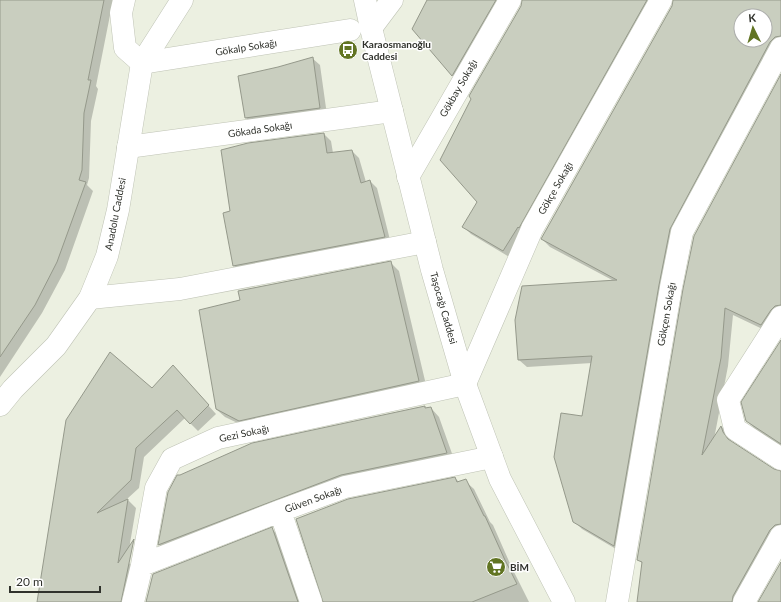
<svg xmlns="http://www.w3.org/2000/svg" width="781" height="602" viewBox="0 0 781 602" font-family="Lato,sans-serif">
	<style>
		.shadow { fill: #0003; fill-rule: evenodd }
		.building { fill: #c9cebf; stroke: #95998b; fill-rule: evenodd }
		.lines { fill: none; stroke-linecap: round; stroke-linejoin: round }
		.street-casing { stroke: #bfc3b5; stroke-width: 23 }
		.secondary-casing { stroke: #bfc3b5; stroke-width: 23 }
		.street { stroke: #fff; stroke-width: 22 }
		.secondary { stroke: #fff; stroke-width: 22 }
		.labels { text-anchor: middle; stroke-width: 3; stroke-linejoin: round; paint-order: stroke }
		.poi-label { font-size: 10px; font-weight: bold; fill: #30322c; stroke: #fff; text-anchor: start }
		.street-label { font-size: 10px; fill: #30322c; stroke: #fff }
	</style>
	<rect width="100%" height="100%" fill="#ecf0e1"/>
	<path class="shadow" d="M0,0h113l-17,86 2,3 -7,32 -2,57 -2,7 6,6 -28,79 -23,43 -42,64z
		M428,0h80l-48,83 -47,-54z
		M523,0h136l-148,258 -40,-24 -7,-7 14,-25z
		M674,0h107v46l-104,191 -56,315 -39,-23 -8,-8 9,-104 9,-54 -65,4 -8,-7 95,-79 -64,-34 -8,-8 131,-232zM741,16h24v24h-24z
		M312,58l8,7 7,50 -74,10 -7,-7 -7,-41 39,-9z
		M781,76v239l-12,17 -36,-17 -5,51 -14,73 8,-12 7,8 1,6 44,29 7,2v62l-40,68h-103l5,-38 -5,-5z
		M324,134l7,7 2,12 19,-2 7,7 7,24 4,-1 7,7 14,56 -150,29 -7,-7 -3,-54z
		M390,262l9,9 28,118 -179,39 -23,-11 -9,-8z
		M781,342v104l-26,-17 -8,-8z
		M181,375l35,39 -18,17 -13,-13 -41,39 -5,31 -12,11 9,9 -9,53 4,4 -7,37h-86l114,-213z
		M424,407l3,2 4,-1 8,9 16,45 -287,91 -9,-8 10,-52z
		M455,478l4,4 6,-1 9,8 16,33 3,3 19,43 17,34h-205z
		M272,529l8,8 23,65h-155z"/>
	<path class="building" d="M0,0h104l-16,80h3l-7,33 -2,57 -3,10 7,2 -29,80 -22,43 -35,52z
		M427,0h69l-44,76 -40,-47z
		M522,0h125l-128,228 -1,-1 -15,24 -41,-24 15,-25 -37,-42 31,-61 -2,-3 52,-90z
		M673,0h108v36l-6,1 -5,5 -100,187 -11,56 -45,261 -41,-24 -19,-65 7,-44 21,3 10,-60 -74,4 -3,-40 7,-34 95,-6 -76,-41 131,-233zM741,16h24v24h-24z
		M313,57l7,51 -75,10 -7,-42 40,-9z
		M781,74v231l-6,1 -4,4 -10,15 -36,-17 -4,50 -19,97 19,-29 2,6 5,7 46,30 7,2v53l-6,1 -5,5 -37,66 -1,6h-95l5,-40 -5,-2 46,-271 11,-53z
		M324,133l3,20 25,-3 9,33 9,-3 15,57 -152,29 -10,-53 7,-2 -9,-61 27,-7z
		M391,261l28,120 -180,40 -23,-12 -17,-99 41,-10 -2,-9z
		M781,340v104l-35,-23 -5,-19z
		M110,352l42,36 21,-23 36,40 -19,19 -13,-14 -41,38 -5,32 -34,33 31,-14 -10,64 16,-24 -13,63h-84l29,-182z
		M425,406v2l6,-1 16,46 -106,22 -183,70 10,-53 9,-17h3l72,-32z
		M455,477l2,5 9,-3 18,37h1l19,42 13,26 -45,18h-149l-27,-83 52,-20z
		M272,527l26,75h-152l7,-28z
		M781,562v40h-23z"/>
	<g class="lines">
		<defs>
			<path id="street" d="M124,0l-3,13 4,35 17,15 208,-33
				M371,28l21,-28
				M128,147l264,-36
				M408,177l102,-177
				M90,298l90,-9 245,-47
				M781,317l-53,83 7,29 46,30
				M280,511l31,91
				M142,565l138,-54 65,-24 147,-30
				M133,602l9,-37 14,-77 16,-29 46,-21 247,-54 67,-155 129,-229
				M617,602l54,-315 11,-55 99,-184
				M744,602l37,-66"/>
			<path id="secondary" d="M365,0l6,28 61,242 33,114 35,95 64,123
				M0,405l13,-16 43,-43 34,-48 17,-42 11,-46 24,-147 40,-63"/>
		</defs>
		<use href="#street" class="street-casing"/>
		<use href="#secondary" class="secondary-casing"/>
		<use href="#street" class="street"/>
		<use href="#secondary" class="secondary"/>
	</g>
	<defs>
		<symbol id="bus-disc" viewBox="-11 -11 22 22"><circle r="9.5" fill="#617422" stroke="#fff"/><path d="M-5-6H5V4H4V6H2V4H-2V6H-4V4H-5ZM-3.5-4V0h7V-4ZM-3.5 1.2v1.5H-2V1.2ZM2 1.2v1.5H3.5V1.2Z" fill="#fff"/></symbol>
		<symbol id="supermarket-disc" viewBox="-11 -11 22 22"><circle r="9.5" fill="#617422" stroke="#fff"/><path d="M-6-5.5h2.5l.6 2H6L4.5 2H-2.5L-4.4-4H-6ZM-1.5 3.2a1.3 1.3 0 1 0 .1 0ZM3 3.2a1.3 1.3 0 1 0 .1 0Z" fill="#fff"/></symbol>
	</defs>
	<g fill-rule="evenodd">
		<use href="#bus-disc" x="337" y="39" width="22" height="22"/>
		<use href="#supermarket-disc" x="485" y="556" width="22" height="22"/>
	</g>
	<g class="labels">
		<g class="poi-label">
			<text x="362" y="48">Karaosmanoğlu<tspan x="362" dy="12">Caddesi</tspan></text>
			<text x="510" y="571">BİM</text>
		</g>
		<g class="street-label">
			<text transform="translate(246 47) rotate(-9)" y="4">Gökalp Sokağı</text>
			<text transform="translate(458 88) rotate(-60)" y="4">Gökbay Sokağı</text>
			<text transform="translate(260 129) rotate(-8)" y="4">Gökada Sokağı</text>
			<text transform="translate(555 188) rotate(-60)" y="4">Gökçe Sokağı</text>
			<text transform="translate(115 214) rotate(-79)" y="4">Anadolu Caddesi</text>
			<text transform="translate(444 308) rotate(74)" y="4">Taşocağı Caddesi</text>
			<text transform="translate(666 314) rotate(-80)" y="4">Gökçen Sokağı</text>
			<text transform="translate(244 433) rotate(-12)" y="4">Gezi Sokağı</text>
			<text transform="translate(313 499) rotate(-20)" y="4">Güven Sokağı</text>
		</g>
	</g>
	<g transform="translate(753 28) rotate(355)"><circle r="19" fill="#ffffff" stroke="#acadab"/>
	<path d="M0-3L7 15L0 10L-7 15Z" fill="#617422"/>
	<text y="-6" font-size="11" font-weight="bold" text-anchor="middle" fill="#30322c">K</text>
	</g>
	<path d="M10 586v6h90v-6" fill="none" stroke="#30322c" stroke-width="2"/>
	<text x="16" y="586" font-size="12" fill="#30322c" stroke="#ffffff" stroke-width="3" paint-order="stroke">20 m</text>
</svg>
